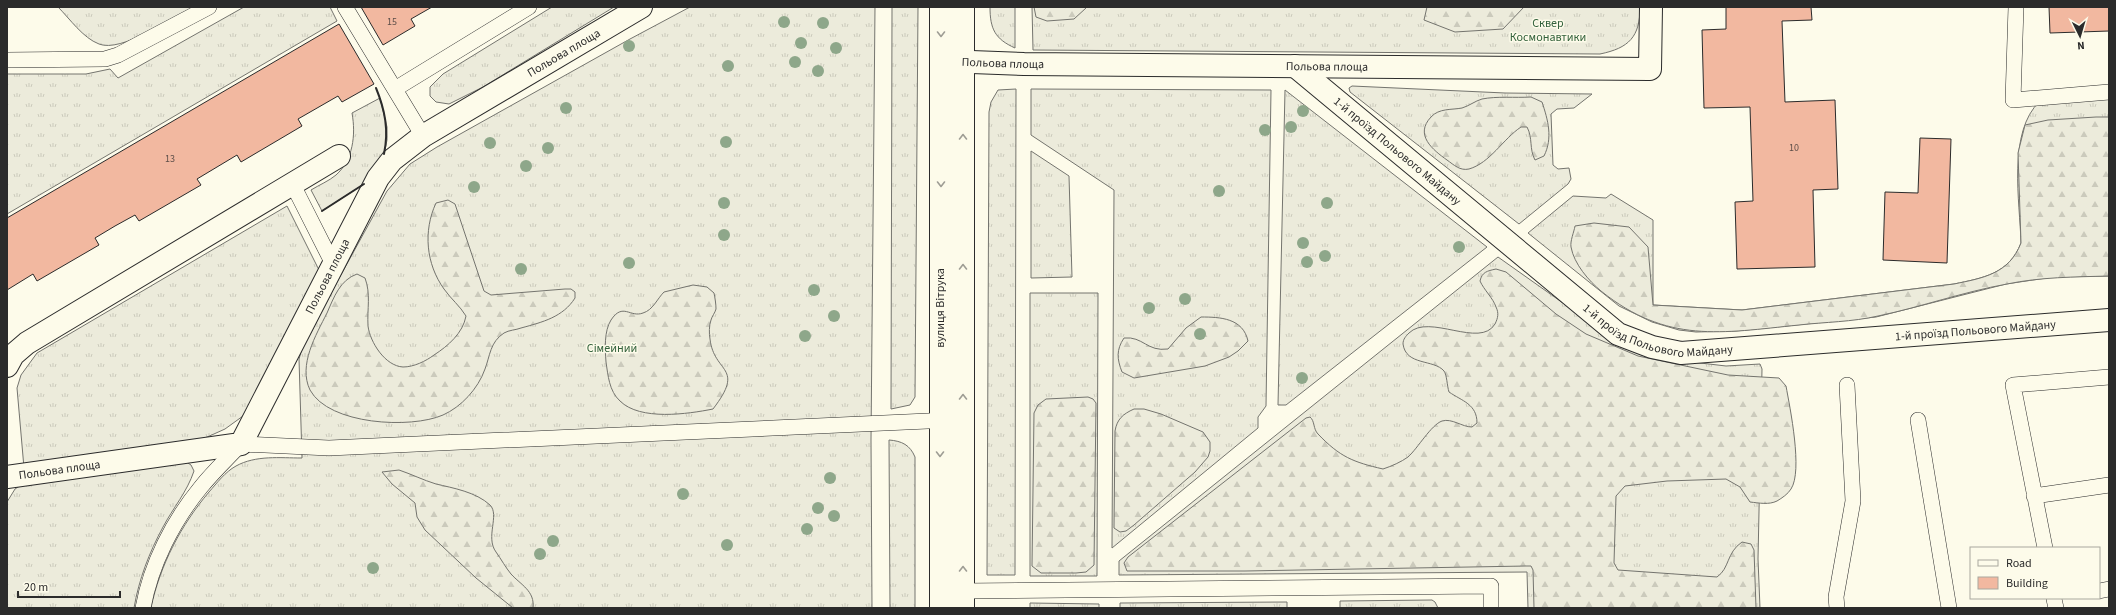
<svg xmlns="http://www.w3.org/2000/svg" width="2116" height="615" font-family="'Source Sans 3',sans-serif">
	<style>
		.grass { fill: url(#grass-tufts); stroke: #74746e }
		.forest { fill: url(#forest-firs); stroke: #74746e }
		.building { fill: #f2b8a0; stroke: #2b2b2b }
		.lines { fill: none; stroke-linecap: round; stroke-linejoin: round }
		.lane-casing { stroke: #2b2b2b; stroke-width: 16 }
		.street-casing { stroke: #2b2b2b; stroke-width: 24 }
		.secondary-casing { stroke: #2b2b2b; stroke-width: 24 }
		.lane { stroke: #fdfbea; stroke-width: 15 }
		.street { stroke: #fdfbea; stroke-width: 22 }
		.secondary { stroke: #fdfbea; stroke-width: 22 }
		.wall { stroke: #2b2b2b; stroke-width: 2 }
		.tree { fill: #8ea78a }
		.oneway { stroke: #9e9d94 }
		.labels { text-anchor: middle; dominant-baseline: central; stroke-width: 3; stroke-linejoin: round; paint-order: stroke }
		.number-label { font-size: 10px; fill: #5d4e48 }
		.park-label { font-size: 12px; fill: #34623c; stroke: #fdfbea }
		.street-label { font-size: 12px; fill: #2b2b2b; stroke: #fdfbea }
	</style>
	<defs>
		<pattern id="grass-tufts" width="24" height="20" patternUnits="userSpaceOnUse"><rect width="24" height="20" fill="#ecebdb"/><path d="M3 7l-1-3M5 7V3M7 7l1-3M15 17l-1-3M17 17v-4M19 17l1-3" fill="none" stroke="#cbcabc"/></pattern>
		<pattern id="forest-firs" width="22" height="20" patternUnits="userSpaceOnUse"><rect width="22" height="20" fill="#ecebdb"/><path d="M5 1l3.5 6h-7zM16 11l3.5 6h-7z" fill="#cbcabc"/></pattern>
	</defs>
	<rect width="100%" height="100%" fill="#fdfbea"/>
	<path class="grass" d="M 58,7 L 194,7 C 173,18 121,53 99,44 C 83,38 70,19 58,7 Z
		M 244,7 L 330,7 L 337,21 L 7,214 L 7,74 L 86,74 L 110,69 L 118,78 Z
		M 552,7 L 614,7 L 483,87 L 449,104 L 436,102 L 430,96 L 430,87 L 443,74 Z
		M 690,7 L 875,7 L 871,440 L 872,608 L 151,608 C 160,565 181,525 209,492 C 217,483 225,472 236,466 C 256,455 280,458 302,458 L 299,359 L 304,342 L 387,191 L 410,164 L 437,147 L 630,39 Z
		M 892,7 L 918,7 L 915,397 L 910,405 L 891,409 Z
		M 990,7 L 1015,7 L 1015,48 C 995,39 990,29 990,7 Z
		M 1032,7 L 1640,7 C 1640,37 1629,48 1600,54 L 1033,50 Z
		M 1352,86 L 1505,93 L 1592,94 L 1574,108 L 1557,109 L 1551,114 L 1553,165 L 1558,169 L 1569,168 L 1571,179 L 1568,184 L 1519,224 L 1350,92 L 1349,88 Z
		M 1016,89 L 1015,575 L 987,575 L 989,112 L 991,102 L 998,90 Z
		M 1031,89 L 1271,90 L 1266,406 L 1258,417 L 1258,428 L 1112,548 L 1114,190 L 1031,135 Z
		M 1285,90 L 1487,247 L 1286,405 L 1278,405 Z
		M 2109,97 L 2109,276 L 2053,277 L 2006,284 L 1876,317 L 1736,331 L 1696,332 L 1679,330 L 1652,322 L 1619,306 L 1528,233 L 1573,196 L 1606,198 L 1611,194 L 1653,220 L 1653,305 L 1742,310 L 1954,284 C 1983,278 2009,274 2021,243 C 2020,202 2007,132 2040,101 Z
		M 380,98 L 387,127 L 387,140 L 384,155 L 364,184 L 322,211 L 311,190 C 319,185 329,181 336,175 C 353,160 356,135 352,113 Z
		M 1031,151 L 1069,176 L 1072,277 L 1031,278 Z
		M 287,206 L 319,270 L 261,394 L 243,416 L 225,429 L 205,438 L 24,468 L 17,388 L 21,375 L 37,353 Z
		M 1498,257 L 1587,320 L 1675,360 L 1726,366 L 1760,364 L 1762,369 L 1758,559 L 1760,608 L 1528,608 L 1527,572 L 1119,575 L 1119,561 Z
		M 1030,293 L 1098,293 L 1097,576 L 1030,576 Z
		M 889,440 C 902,441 910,445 915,457 L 915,608 L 890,608 Z
		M 185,461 L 191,465 L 194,471 C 187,492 173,508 163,527 C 149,553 139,579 134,608 L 7,608 L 7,502 L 15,489 L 24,483 Z
		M 1432,600 L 1435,602 L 1438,608 L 1340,608 L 1340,601 Z
		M 1287,602 L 1287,608 L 1120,608 L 1120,603 Z
		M 1030,603 L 1099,604 L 1099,608 L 1030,608 Z"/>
	<path class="forest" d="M 1034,7 L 1086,7 L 1086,8 L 1074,19 L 1047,21 L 1036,17 Z
		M 1427,7 L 1524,7 L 1503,29 L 1455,32 L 1424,20 Z
		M 1531,97 L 1542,102 C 1548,120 1553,138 1544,156 L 1535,160 C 1529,149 1533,138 1527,127 L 1521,127 C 1503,139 1490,163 1469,169 C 1460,171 1454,165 1447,160 C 1433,150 1414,135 1431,117 C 1439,108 1452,110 1462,108 C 1469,106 1475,101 1482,99 C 1497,96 1515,98 1531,97 Z
		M 2096,117 L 2109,117 L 2109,276 C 2074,277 2041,277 2007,284 C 1963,292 1921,307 1878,316 C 1852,322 1825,322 1799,325 C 1721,333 1667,344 1601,291 C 1589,281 1574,264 1571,247 C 1570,241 1574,232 1575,226 L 1594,223 L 1629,227 L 1648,247 L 1653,305 L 1742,310 L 1954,284 C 1983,278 2009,274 2021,243 L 2018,153 L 2025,125 L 2048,120 Z
		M 448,200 L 455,204 L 484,291 L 491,295 L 565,289 L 571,289 L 575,292 L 575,298 C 563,317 543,322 521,328 C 516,330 509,330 504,333 C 490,342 490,356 485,369 C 478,389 461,407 443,415 C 411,429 329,425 310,390 C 298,365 316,335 327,313 C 334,297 340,280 357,274 L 365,278 C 371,294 367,309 368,326 C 370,342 385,366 403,367 C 414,367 426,361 434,355 C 448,346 463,333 466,316 C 460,306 451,299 444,289 C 426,264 423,231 436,203 Z
		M 1496,269 L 1506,272 L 1556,314 L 1586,334 L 1638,356 L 1728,375 L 1779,378 L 1786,386 C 1790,408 1803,471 1791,489 C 1788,494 1782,498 1777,501 C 1769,505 1759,503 1750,502 L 1740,487 L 1726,479 L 1667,481 L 1625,486 L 1616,496 L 1614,563 L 1618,570 L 1717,577 C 1730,568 1726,553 1742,542 L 1751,544 L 1754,550 L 1756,608 L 1534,608 L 1533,570 L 1531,566 L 1526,566 L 1245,571 L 1127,571 L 1124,563 L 1128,557 L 1306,418 L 1310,417 C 1315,421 1313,429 1318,434 C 1340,457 1353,462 1383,469 C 1392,466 1401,462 1408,457 C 1418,448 1431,425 1442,421 C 1452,418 1462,427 1472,427 L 1477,423 C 1477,404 1462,401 1449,392 C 1447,386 1447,375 1444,371 C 1434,359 1406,366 1403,344 C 1403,339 1406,336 1409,333 C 1429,313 1480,349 1495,324 C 1498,318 1499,313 1496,307 C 1493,298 1484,290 1480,281 C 1482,272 1487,271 1496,269 Z
		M 693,285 L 707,287 L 714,293 C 715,298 716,304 716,309 C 715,313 712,316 711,320 C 709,325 709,334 710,339 C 714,374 746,366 713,409 C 688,414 640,421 620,401 C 609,391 608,375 606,362 C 605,349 604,331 611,320 C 623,302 630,318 643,313 C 653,310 657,299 664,292 Z
		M 1201,317 C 1220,317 1243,318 1248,341 L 1238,351 L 1229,357 L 1205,366 L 1134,378 L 1122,372 C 1117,359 1116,350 1124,338 C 1143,336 1147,352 1168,349 L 1186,328 Z
		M 1088,397 L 1093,399 L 1096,403 L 1094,565 L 1086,572 L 1076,573 L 1041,573 L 1032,566 L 1034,413 L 1038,405 L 1046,399 Z
		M 1134,409 L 1144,409 L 1161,414 L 1203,432 L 1210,442 L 1210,451 L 1208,457 L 1195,472 L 1134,525 L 1126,531 L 1120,532 L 1114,528 L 1115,431 C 1117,419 1123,414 1134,409 Z
		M 399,470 C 411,474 423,480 436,484 C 453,488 476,492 490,505 C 500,515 485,537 496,552 C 501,559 506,568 511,574 C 521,585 535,591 533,608 L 513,608 L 476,578 L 425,530 L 417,517 L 415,503 L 392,484 L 382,472 Z"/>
	<path class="building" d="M 361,7 L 432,7 L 411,19 L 415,26 L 383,45 Z
		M 1726,7 L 1811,7 L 1812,20 L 1782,21 L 1785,102 L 1835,100 L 1838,189 L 1813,190 L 1815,267 L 1737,269 L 1735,202 L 1753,201 L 1750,107 L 1704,108 L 1702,30 L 1726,29 Z
		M 2049,7 L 2109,7 L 2109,31 L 2050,33 Z
		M 339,24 L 374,84 L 342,102 L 338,96 L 298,119 L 302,126 L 241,162 L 237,155 L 197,179 L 201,185 L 139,221 L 135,215 L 115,226 L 95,238 L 99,245 L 37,281 L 33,274 L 7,290 L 7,218 Z
		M 1920,138 L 1951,139 L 1947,263 L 1883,260 L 1885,192 L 1918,193 Z"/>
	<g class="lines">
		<defs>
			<path id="lane" d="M 345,7 L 423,136
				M 2016,7 L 2013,100 L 2109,92
				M 7,60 L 105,59 L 118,55 L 209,7
				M 395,89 L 529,7
				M 292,183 L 334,266
				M 1918,420 L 1949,608
				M 2034,496 L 2109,485
				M 2045,548 L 2013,385 L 2109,377
				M 963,591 L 1491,586 L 1491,608
				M 2099,591 L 2109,589
				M 2054,599 L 2056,608
				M 143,608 C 151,564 173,521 201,487 C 213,472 228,458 241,444 L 329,448 L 950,420
				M 1837,608 L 1836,597 L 1853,501 L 1847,385"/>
			<g id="street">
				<path id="s1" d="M 945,61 L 1024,64 L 1650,69 L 1651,7"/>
				<path id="s2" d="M 1295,66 L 1618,334 L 1652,347 L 1681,353 L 2109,320"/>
				<path d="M 7,366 L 13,355 L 27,343 L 339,156"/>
				<path id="s3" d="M 7,477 L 241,444 L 378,178 L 392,160 L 423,136 L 641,7"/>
			</g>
			<path id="secondary" d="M 941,608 L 941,7
				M 963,608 L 963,7"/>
		</defs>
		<use href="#lane" class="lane-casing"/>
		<use href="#street" class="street-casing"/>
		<use href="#secondary" class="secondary-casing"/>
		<use href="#lane" class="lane"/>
		<use href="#street" class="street"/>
		<use href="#secondary" class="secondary"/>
		<path class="wall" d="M 376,88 C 385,110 389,130 384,154
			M 322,211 L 364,184"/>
	</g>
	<g class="tree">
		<circle cx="784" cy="22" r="6"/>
		<circle cx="823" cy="23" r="6"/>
		<circle cx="801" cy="43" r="6"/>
		<circle cx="629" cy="46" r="6"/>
		<circle cx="836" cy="48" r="6"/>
		<circle cx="795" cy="62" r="6"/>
		<circle cx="728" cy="66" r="6"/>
		<circle cx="818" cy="71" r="6"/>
		<circle cx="566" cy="108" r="6"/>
		<circle cx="1303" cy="111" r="6"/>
		<circle cx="1291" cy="127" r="6"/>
		<circle cx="1265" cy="130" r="6"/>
		<circle cx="726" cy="142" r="6"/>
		<circle cx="490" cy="143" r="6"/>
		<circle cx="548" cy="148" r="6"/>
		<circle cx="526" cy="166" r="6"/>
		<circle cx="474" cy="187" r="6"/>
		<circle cx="1219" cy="191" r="6"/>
		<circle cx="724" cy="203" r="6"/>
		<circle cx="1327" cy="203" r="6"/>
		<circle cx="724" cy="235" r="6"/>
		<circle cx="1303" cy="243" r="6"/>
		<circle cx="1459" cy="247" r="6"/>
		<circle cx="1325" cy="256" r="6"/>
		<circle cx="1307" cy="262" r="6"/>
		<circle cx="629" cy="263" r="6"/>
		<circle cx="521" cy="269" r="6"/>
		<circle cx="814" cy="290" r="6"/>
		<circle cx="1185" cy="299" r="6"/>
		<circle cx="1149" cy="308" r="6"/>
		<circle cx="834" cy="316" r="6"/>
		<circle cx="1200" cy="334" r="6"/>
		<circle cx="805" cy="336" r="6"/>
		<circle cx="1302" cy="378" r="6"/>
		<circle cx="830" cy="478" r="6"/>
		<circle cx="683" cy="494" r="6"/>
		<circle cx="818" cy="508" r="6"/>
		<circle cx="834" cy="516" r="6"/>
		<circle cx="807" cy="529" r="6"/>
		<circle cx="553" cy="541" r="6"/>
		<circle cx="727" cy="545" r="6"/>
		<circle cx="540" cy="554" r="6"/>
		<circle cx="373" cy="568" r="6"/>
	</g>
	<defs><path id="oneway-chevron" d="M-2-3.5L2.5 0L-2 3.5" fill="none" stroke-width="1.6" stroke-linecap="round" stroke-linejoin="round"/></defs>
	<g class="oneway">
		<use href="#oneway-chevron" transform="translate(941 34) rotate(90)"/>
		<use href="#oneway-chevron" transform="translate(963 137) rotate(-90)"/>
		<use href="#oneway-chevron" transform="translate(941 184) rotate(90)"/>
		<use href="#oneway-chevron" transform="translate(963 267) rotate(-90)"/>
		<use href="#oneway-chevron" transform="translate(963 397) rotate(-90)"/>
		<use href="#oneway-chevron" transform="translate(940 454) rotate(90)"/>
		<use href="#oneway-chevron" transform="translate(963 569) rotate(-90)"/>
	</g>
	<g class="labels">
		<g class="number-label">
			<text x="392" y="22">15</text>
			<text x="1794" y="148">10</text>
			<text x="170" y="159">13</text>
		</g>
		<g class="park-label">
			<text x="1548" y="23">Сквер<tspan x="1548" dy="14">Космонавтики</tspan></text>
			<text x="612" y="348">Сімейний</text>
		</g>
		<g class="street-label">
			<text stroke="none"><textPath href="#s3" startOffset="761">Польова площа</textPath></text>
			<text stroke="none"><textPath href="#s1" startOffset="58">Польова площа</textPath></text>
			<text stroke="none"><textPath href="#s1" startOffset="382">Польова площа</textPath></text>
			<text stroke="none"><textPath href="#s2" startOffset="133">1-й проїзд Польового Майдану</textPath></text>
			<text stroke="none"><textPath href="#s3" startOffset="425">Польова площа</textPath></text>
			<text transform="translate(940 308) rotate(-90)">вулиця Вітрука</text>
			<text stroke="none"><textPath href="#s2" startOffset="457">1-й проїзд Польового Майдану</textPath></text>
			<text stroke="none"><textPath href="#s2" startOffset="781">1-й проїзд Польового Майдану</textPath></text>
			<text stroke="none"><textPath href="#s3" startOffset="53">Польова площа</textPath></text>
		</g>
	</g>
	<rect width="2116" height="615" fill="none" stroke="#2b2b2b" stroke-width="16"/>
	<rect x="1970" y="547" width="130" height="52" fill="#fdfbea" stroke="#a9a89e"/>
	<rect x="1978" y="560" width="20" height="6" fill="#fdfbea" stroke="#a9a89e"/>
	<text x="2006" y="567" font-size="12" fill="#2b2b2b">Road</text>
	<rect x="1978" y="577" width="20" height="12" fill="#f2b8a0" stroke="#a9a89e"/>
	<text x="2006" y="587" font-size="12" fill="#2b2b2b">Building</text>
	<g transform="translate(2080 36) rotate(175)" stroke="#fdfbea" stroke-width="3" paint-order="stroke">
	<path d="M0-3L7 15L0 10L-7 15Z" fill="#2b2b2b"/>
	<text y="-6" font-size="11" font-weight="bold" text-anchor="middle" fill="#2b2b2b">N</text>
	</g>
	<path d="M18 591v6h102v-6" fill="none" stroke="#2b2b2b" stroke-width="2"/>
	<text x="24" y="591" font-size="12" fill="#2b2b2b" stroke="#fdfbea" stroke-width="3" paint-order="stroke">20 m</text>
</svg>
